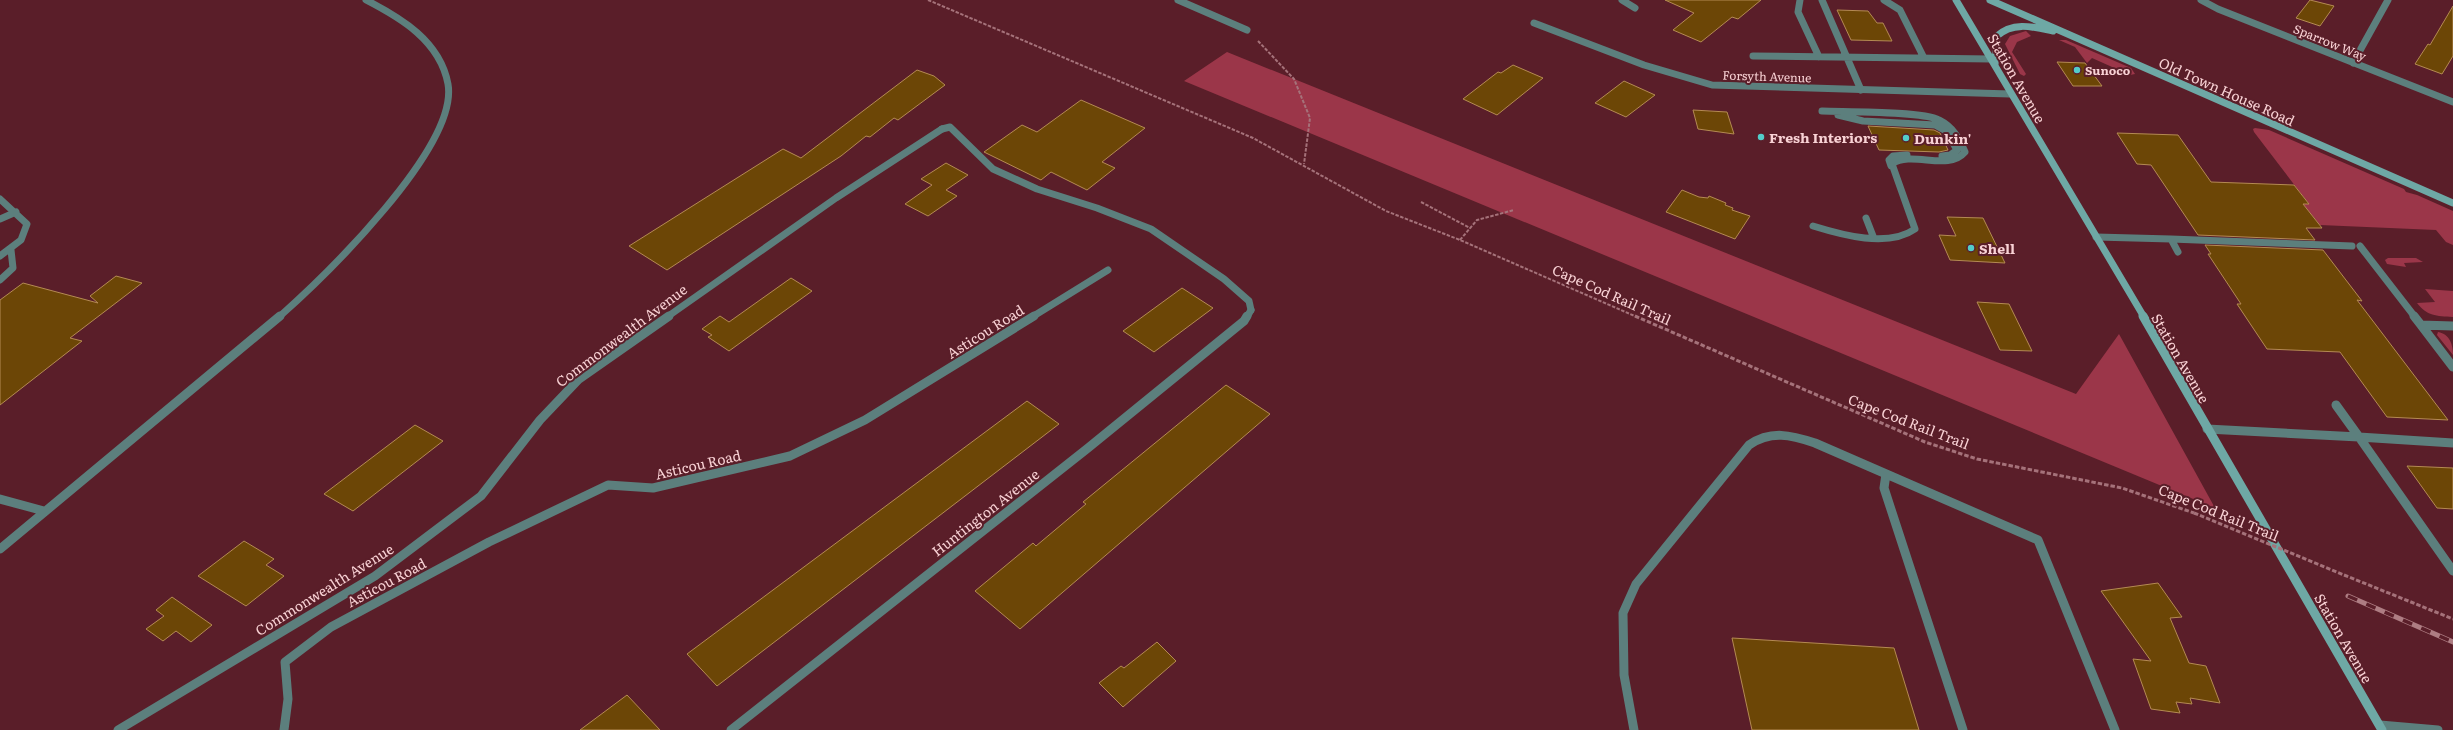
<svg xmlns="http://www.w3.org/2000/svg" width="2453" height="730" font-family="Literata,serif">
	<style>
		.green { fill: #9b3649 }
		.building { fill: #6c4606; stroke: #b48a53 }
		.lines { fill: none; stroke-linecap: round; stroke-linejoin: round }
		.path-far1 { stroke: #a5727a; stroke-width: 2; stroke-dasharray: 3.5 1.5; stroke-linecap: butt }
		.path { stroke: #a5727a; stroke-width: 3; stroke-dasharray: 4.5 2; stroke-linecap: butt }
		.lane-far1 { stroke: #5c7f7d; stroke-width: 7 }
		.lane { stroke: #5c7f7d; stroke-width: 9 }
		.street-far1 { stroke: #5c7f7d; stroke-width: 7 }
		.street { stroke: #5c7f7d; stroke-width: 9 }
		.secondary-far1 { stroke: #6ea8a5; stroke-width: 7 }
		.secondary { stroke: #6ea8a5; stroke-width: 9 }
		.rail-casing { stroke: #ae7d83; stroke-width: 5 }
		.rail { stroke: #5a1e29; stroke-width: 3.5; stroke-dasharray: 10; stroke-linecap: butt }
		.path-bridge { stroke: #a5727a; stroke-width: 3; stroke-dasharray: 4.5 2; stroke-linecap: butt }
		.poi-dot { fill: #53cdc9; stroke: #5a1e29; stroke-width: 1.5 }
		.labels { text-anchor: middle; dominant-baseline: central; stroke-width: 4; stroke-linejoin: round; paint-order: stroke }
		.far-street-label { font-size: 12px; fill: #f9d2d5; stroke: #5a1e29 }
		.far-poi-label { font-size: 12px; font-weight: bold; fill: #f9d2d5; stroke: #5a1e29; text-anchor: start }
		.street-label { font-size: 14px; fill: #f9d2d5; stroke: #5a1e29 }
		.poi-label { font-size: 14px; font-weight: bold; fill: #f9d2d5; stroke: #5a1e29; text-anchor: start }
	</style>
	<rect width="100%" height="100%" fill="#5a1e29"/>
	<path class="green" d="M 2026,31 L 2031,36 L 2017,42 L 2012,52 L 2026,74 L 2024,76 L 2020,74 L 2005,44 L 2010,36 Z
		M 2059,40 L 2066,40 L 2131,68 L 2135,74 L 2130,75 L 2092,58 L 2087,63 L 2075,47 Z
		M 1227,52 L 2076,394 L 2119,334 L 2215,508 L 1184,81 Z
		M 2255,128 L 2269,130 L 2404,189 L 2406,192 L 2417,195 L 2453,211 L 2453,245 L 2446,242 L 2436,230 L 2320,225 L 2303,204 L 2309,204 L 2254,132 L 2253,129 Z
		M 2388,258 L 2416,258 L 2423,262 L 2404,263 L 2406,267 L 2387,264 L 2385,260 Z
		M 2425,289 L 2453,291 L 2453,317 C 2436,316 2427,316 2417,303 L 2435,302 Z
		M 2438,332 C 2450,334 2453,345 2453,355 L 2437,335 Z"/>
	<path class="building" d="M 1665,0 L 1761,0 L 1738,19 L 1732,17 L 1701,42 L 1673,30 L 1694,13 Z
		M 2310,0 L 2334,6 L 2320,26 L 2296,18 Z
		M 2453,6 L 2453,56 L 2442,74 L 2415,64 L 2428,44 L 2430,45 Z
		M 1837,10 L 1868,11 L 1877,23 L 1883,23 L 1892,41 L 1851,40 Z
		M 2057,62 L 2085,63 L 2102,86 L 2073,86 Z
		M 1513,65 L 1543,78 L 1497,115 L 1463,99 L 1498,72 L 1501,73 Z
		M 917,70 L 934,76 L 945,85 L 898,120 L 894,118 L 870,137 L 866,136 L 841,156 L 667,270 L 629,246 L 783,149 L 801,158 Z
		M 1624,81 L 1655,95 L 1626,117 L 1595,103 Z
		M 1081,100 L 1145,128 L 1102,162 L 1115,168 L 1087,190 L 1051,172 L 1041,180 L 984,152 L 1022,125 L 1037,132 Z
		M 1693,110 L 1727,112 L 1734,134 L 1698,129 Z
		M 1868,126 L 1934,130 L 1940,133 L 1948,150 L 1939,152 L 1879,150 Z
		M 2117,133 L 2178,135 L 2211,182 L 2294,185 L 2309,204 L 2303,204 L 2322,228 L 2306,228 L 2315,240 L 2198,235 L 2151,165 L 2137,164 Z
		M 946,163 L 968,175 L 946,190 L 957,196 L 928,216 L 905,204 L 932,185 L 921,179 Z
		M 1682,190 L 1699,197 L 1708,198 L 1709,196 L 1726,203 L 1725,205 L 1733,208 L 1732,210 L 1750,216 L 1735,239 L 1666,212 Z
		M 1947,217 L 1983,218 L 2005,263 L 1950,260 L 1939,235 L 1956,236 Z
		M 2205,245 L 2323,250 L 2362,301 L 2357,300 L 2448,420 L 2387,417 L 2340,352 L 2267,349 L 2237,304 L 2241,304 L 2208,254 L 2211,254 Z
		M 116,276 L 142,283 L 70,338 L 82,341 L 0,405 L 0,300 L 23,283 L 98,303 L 90,296 Z
		M 791,278 L 812,291 L 729,351 L 708,337 L 712,335 L 702,329 L 720,316 L 729,322 Z
		M 1182,288 L 1213,308 L 1154,352 L 1123,331 Z
		M 1977,302 L 2009,304 L 2032,351 L 2000,350 Z
		M 1226,385 L 1270,414 L 1020,629 L 975,591 L 1033,543 L 1036,546 L 1086,504 L 1083,502 Z
		M 1027,401 L 1059,424 L 717,686 L 687,654 Z
		M 415,425 L 443,441 L 353,511 L 324,494 Z
		M 2407,466 L 2453,468 L 2453,509 L 2437,508 Z
		M 244,541 L 274,559 L 266,565 L 284,576 L 246,606 L 198,576 Z
		M 2158,583 L 2182,617 L 2170,618 L 2189,663 L 2206,666 L 2220,703 L 2190,698 L 2192,704 L 2176,702 L 2180,713 L 2151,709 L 2133,659 L 2151,661 L 2101,591 Z
		M 172,597 L 212,625 L 191,642 L 176,631 L 163,641 L 146,629 L 164,616 L 156,610 Z
		M 1732,638 L 1894,648 L 1919,730 L 1752,730 Z
		M 1157,642 L 1176,661 L 1123,707 L 1099,683 L 1121,666 L 1124,668 Z
		M 627,695 L 660,730 L 580,730 Z"/>
	<g class="lines">
		<path class="path-far1" d="M 928,0 L 1253,138 L 1386,211 L 1460,240 L 1637,317
			M 1258,41 L 1294,79 L 1310,118 L 1304,164
			M 1421,202 L 1470,228
			M 1460,240 L 1477,220 L 1514,210"/>
		<path class="path" d="M 1635,316 L 1925,442 L 1977,459 L 2122,488 L 2194,513
			M 2344,575 L 2453,619"/>
		<path class="lane-far1" d="M 1622,0 L 1635,8
			M 1800,0 L 1798,12 L 1819,57
			M 1822,0 L 1861,90
			M 1884,0 L 1900,10 L 1924,58
			M 1753,56 L 1991,59
			M 1838,115 L 1863,121 L 1935,125 L 1946,131 L 1957,150 L 1950,155 L 1942,156
			M 942,129 L 950,127 L 993,169 L 1037,189 L 1097,208 L 1151,229 L 1224,279 L 1249,301 L 1251,310
			M 1891,166 L 1889,160 L 1893,156 L 1907,155
			M 0,199 L 27,224 L 21,240 L 0,256
			M 1866,218 L 1873,236
			M 0,219 L 16,212
			M 1813,226 C 1842,235 1888,248 1915,229 L 1892,164 C 1912,150 1948,172 1965,152 C 1959,138 1953,127 1939,120 C 1923,111 1845,112 1822,111
			M 2096,237 L 2171,239 L 2178,252
			M 2171,239 L 2352,246
			M 2360,246 L 2415,317
			M 0,280 L 13,268 L 11,250
			M 279,317 C 324,277 459,147 448,84 C 440,41 401,18 366,0"/>
		<path class="lane" d="M 2414,316 L 2421,325
			M 2453,326 L 2421,325 L 2453,367
			M 2336,405 L 2359,437 L 2453,443
			M 2207,429 L 2359,437 L 2453,571
			M 1886,474 L 1884,488 L 1963,730
			M 0,499 L 44,511
			M 0,549 L 280,316
			M 2380,725 L 2438,730
			M 1634,730 L 1624,675 L 1623,613 L 1636,584 L 1749,445 C 1771,430 1791,435 1815,443 L 2038,540 L 2115,730"/>
		<path class="street-far1" d="M 1178,0 L 1247,30
			M 2201,0 L 2218,9 L 2453,102
			M 1534,23 L 1644,65 L 1712,85 L 2010,94
			M 2353,63 L 2388,0
			M 667,317 L 836,198 L 942,129
			M 1032,317 L 1108,270
			M 1247,317 L 1251,310"/>
		<path class="street" d="M 118,730 L 375,576 L 481,496 L 540,420 L 579,379 L 669,316
			M 284,730 L 288,699 L 285,662 L 331,627 L 489,542 L 608,485 L 653,488 L 790,456 L 865,420 L 1034,316
			M 731,730 L 1088,448 L 1244,321 L 1247,316"/>
		<path class="secondary-far1" d="M 1956,0 L 2144,317
			M 1990,0 L 2453,203
			M 1995,65 L 1997,36 C 2013,21 2034,27 2053,31"/>
		<path class="secondary" d="M 2143,316 L 2382,730"/>
		<defs>
			<path id="rail" d="M 2348,596 L 2453,642"/>
		</defs>
		<use href="#rail" class="rail-casing"/>
		<use href="#rail" class="rail"/>
		<path class="path-bridge" d="M 2194,513 L 2344,575"/>
	</g>
	<g class="poi-dot">
		<circle cx="2077" cy="70" r="4"/>
		<circle cx="1761" cy="137" r="4"/>
		<circle cx="1906" cy="138" r="4"/>
		<circle cx="1971" cy="248" r="4"/>
	</g>
	<g class="labels">
		<g class="far-street-label">
			<text transform="translate(2330 42) rotate(22)">Sparrow Way</text>
			<text transform="translate(1767 76) rotate(2)">Forsyth Avenue</text>
		</g>
		<g class="far-poi-label">
			<text x="2085" y="70">Sunoco</text>
		</g>
		<g class="street-label">
			<text transform="translate(2017 78) rotate(60)">Station Avenue</text>
			<text transform="translate(2227 91) rotate(24)">Old Town House Road</text>
			<text transform="translate(1612 294) rotate(24)">Cape Cod Rail Trail</text>
			<text transform="translate(985 331) rotate(-32)">Asticou Road</text>
			<text transform="translate(621 335) rotate(-37)">Commonwealth Avenue</text>
			<text transform="translate(2181 358) rotate(60)">Station Avenue</text>
			<text transform="translate(1909 421) rotate(21)">Cape Cod Rail Trail</text>
			<text transform="translate(698 464) rotate(-13)">Asticou Road</text>
			<text transform="translate(985 512) rotate(-38)">Huntington Avenue</text>
			<text transform="translate(2219 512) rotate(22)">Cape Cod Rail Trail</text>
			<text transform="translate(386 582) rotate(-28)">Asticou Road</text>
			<text transform="translate(324 589) rotate(-32)">Commonwealth Avenue</text>
			<text transform="translate(2344 638) rotate(60)">Station Avenue</text>
		</g>
		<g class="poi-label">
			<text x="1769" y="137">Fresh Interiors</text>
			<text x="1914" y="138">Dunkin'</text>
			<text x="1979" y="248">Shell</text>
		</g>
	</g>
</svg>
